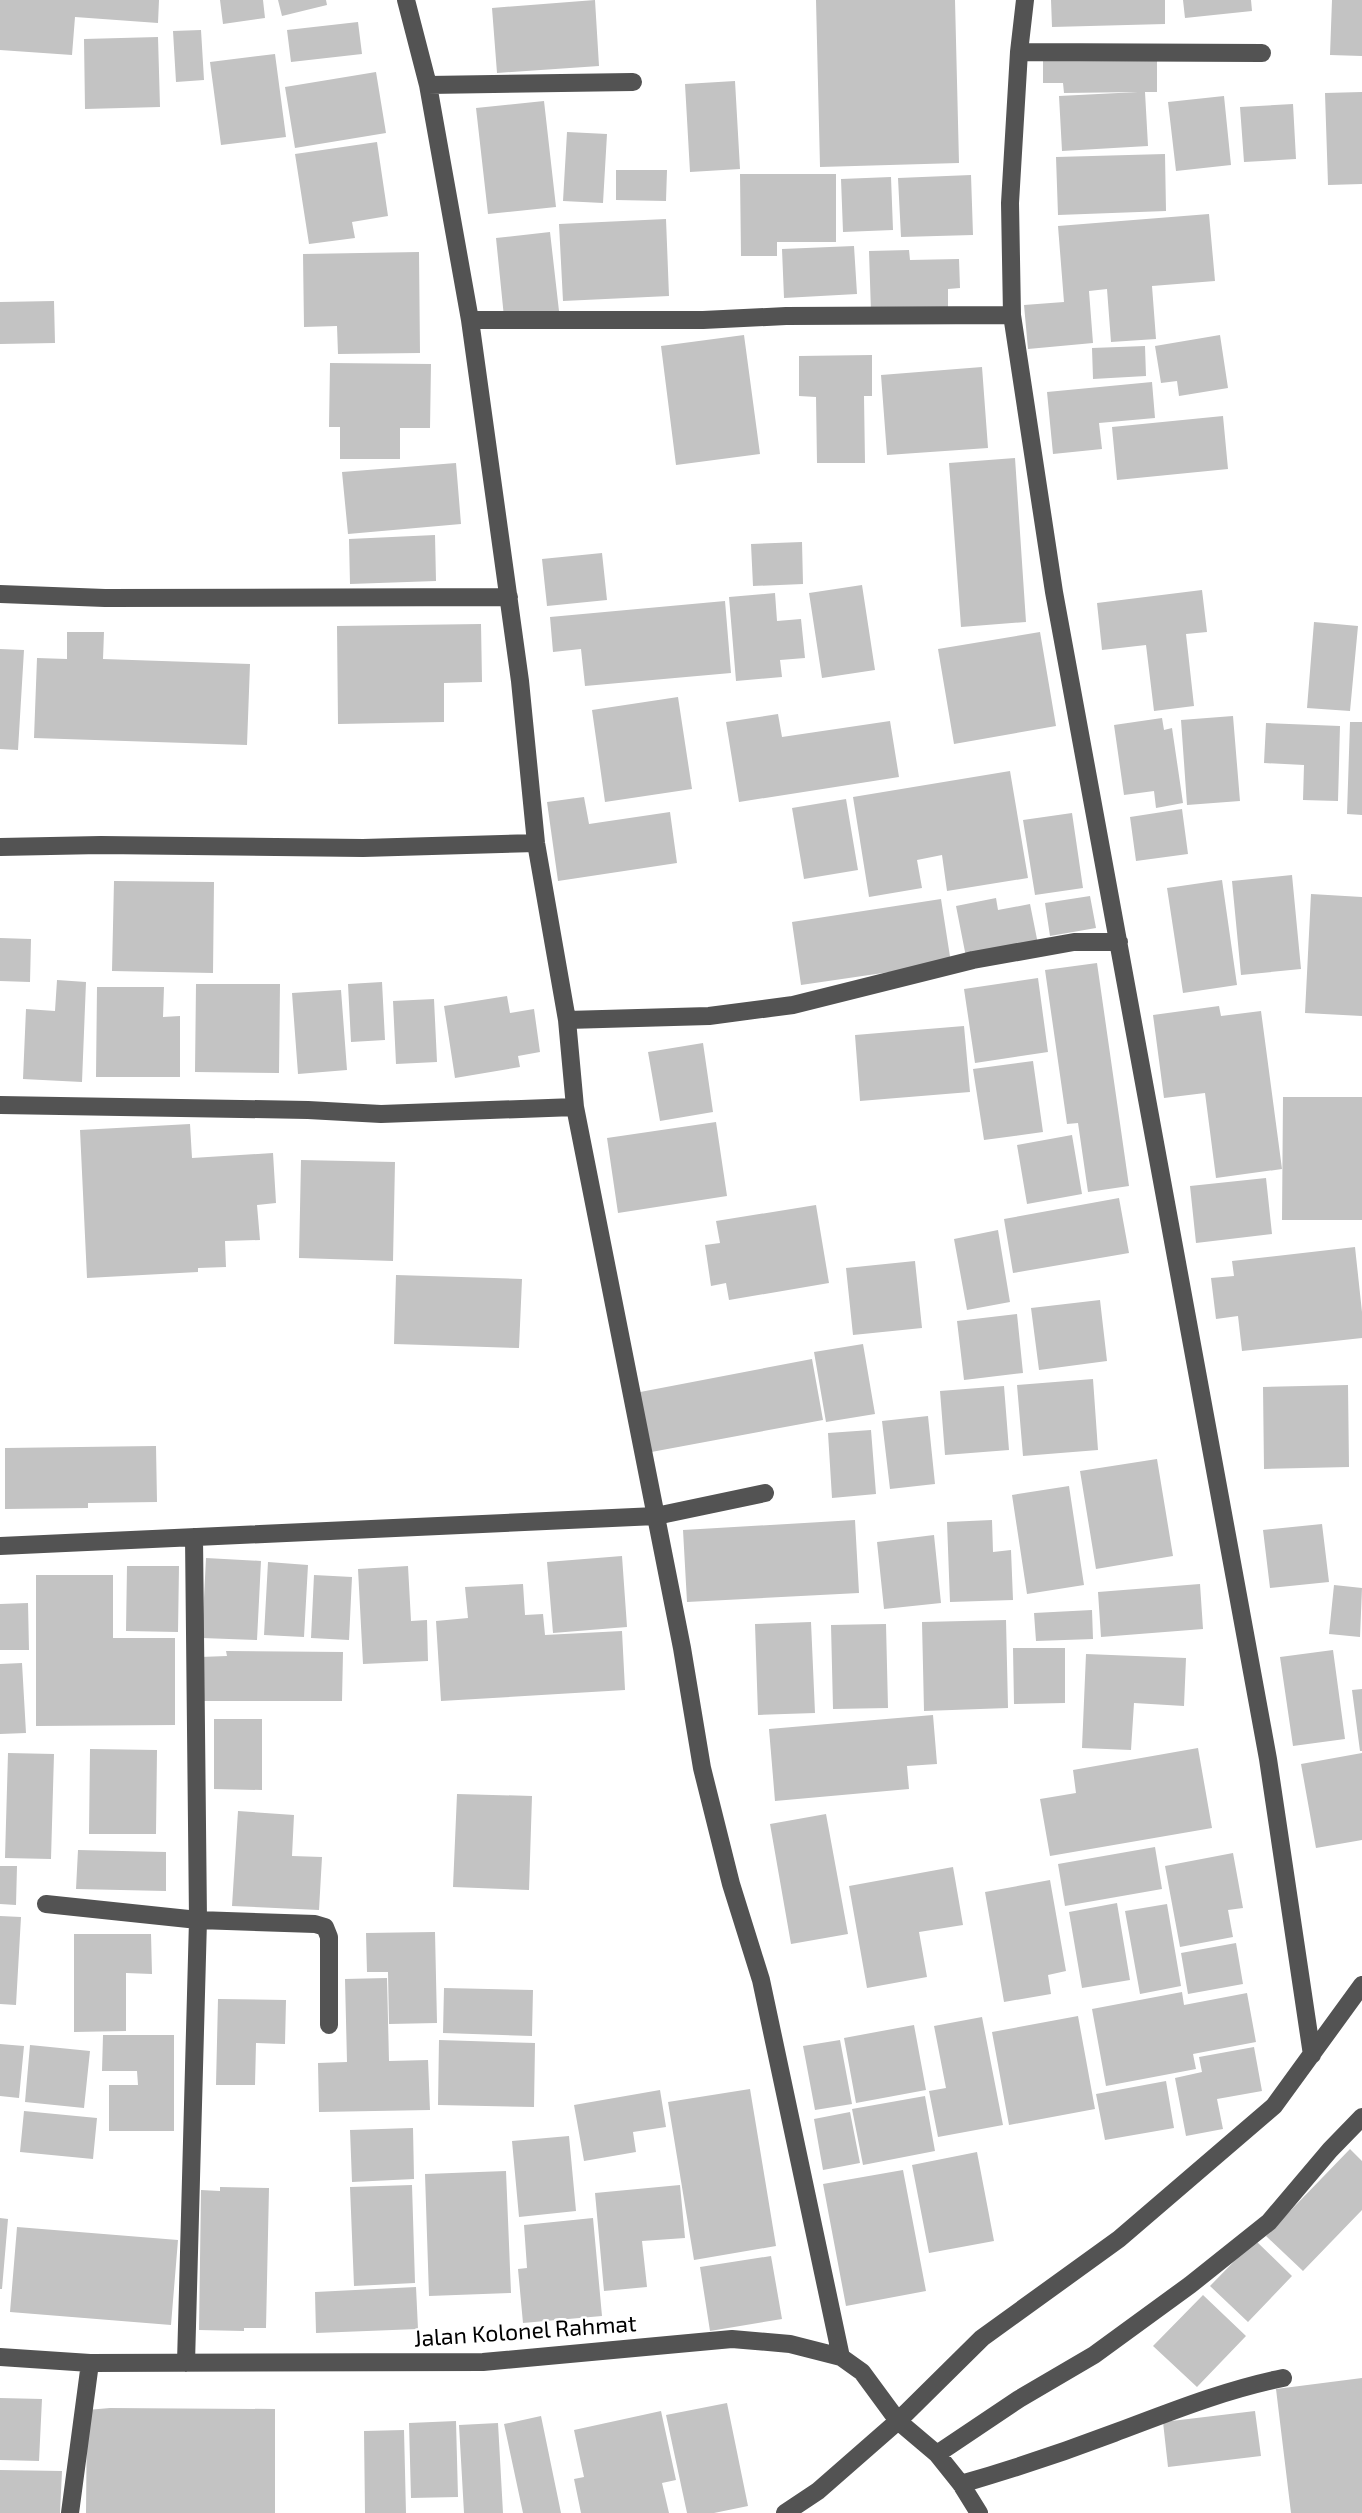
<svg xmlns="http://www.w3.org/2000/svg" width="1362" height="2513" font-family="'Exo 2',sans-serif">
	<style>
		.building { fill: #c3c3c3 }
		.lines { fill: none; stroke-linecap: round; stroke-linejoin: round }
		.minor { stroke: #535353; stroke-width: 18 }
		.labels { text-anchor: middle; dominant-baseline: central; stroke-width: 5; stroke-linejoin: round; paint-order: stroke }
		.street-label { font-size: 23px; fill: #000; stroke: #fff }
	</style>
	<rect width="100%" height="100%" fill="#fff"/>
	<path class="building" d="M 0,0 L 159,0 L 158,23 L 75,17 L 72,55 L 0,50 Z
		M 220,0 L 263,0 L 265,18 L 223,24 Z
		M 278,0 L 326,0 L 327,5 L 282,16 Z
		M 595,0 L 599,66 L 497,73 L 492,8 Z
		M 816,0 L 955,0 L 959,163 L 820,167 Z
		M 1051,0 L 1165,0 L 1165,24 L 1052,27 Z
		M 1183,0 L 1251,0 L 1252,11 L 1185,18 Z
		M 1332,0 L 1362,0 L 1362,56 L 1330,55 Z
		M 358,22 L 362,54 L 291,62 L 287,30 Z
		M 201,30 L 204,80 L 176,82 L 173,31 Z
		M 158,37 L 160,107 L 85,109 L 84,39 Z
		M 275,54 L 286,137 L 221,145 L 210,62 Z
		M 1157,55 L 1157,92 L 1145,92 L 1148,146 L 1062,151 L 1059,96 L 1138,92 L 1064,93 L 1063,83 L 1043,83 L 1043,56 Z
		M 376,72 L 386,133 L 295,148 L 285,87 Z
		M 735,81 L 740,169 L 690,172 L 685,84 Z
		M 1362,92 L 1362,184 L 1328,185 L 1325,93 Z
		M 1224,96 L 1231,165 L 1176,171 L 1168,102 Z
		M 544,101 L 556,207 L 488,214 L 476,108 Z
		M 1293,104 L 1296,159 L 1244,162 L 1240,107 Z
		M 567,132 L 607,134 L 603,203 L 563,201 Z
		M 377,142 L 388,216 L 352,222 L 355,238 L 309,244 L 295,154 Z
		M 1165,154 L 1166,211 L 1058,215 L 1056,157 Z
		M 616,170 L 667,170 L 666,201 L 616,200 Z
		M 740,174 L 836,174 L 836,242 L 777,242 L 777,256 L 741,256 Z
		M 971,175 L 973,235 L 901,237 L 898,178 Z
		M 891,177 L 893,230 L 843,232 L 841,179 Z
		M 1209,214 L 1215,281 L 1152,286 L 1156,339 L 1111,342 L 1107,289 L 1089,291 L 1093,343 L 1028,349 L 1024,305 L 1064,302 L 1058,226 Z
		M 666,219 L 669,296 L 563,301 L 559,224 Z
		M 550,232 L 559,311 L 504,317 L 496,238 Z
		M 854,246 L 857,294 L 784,298 L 782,249 Z
		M 909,250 L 910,260 L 959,259 L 960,288 L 948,289 L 948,310 L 871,312 L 869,251 Z
		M 419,252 L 420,353 L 338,354 L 337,326 L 304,327 L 303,254 Z
		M 54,301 L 55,343 L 0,344 L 0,302 Z
		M 744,335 L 760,454 L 676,465 L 661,346 Z
		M 1220,335 L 1228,388 L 1179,396 L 1177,381 L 1161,383 L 1155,346 Z
		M 1145,346 L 1146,376 L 1093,379 L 1092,348 Z
		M 872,355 L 872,396 L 864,396 L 865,463 L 817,463 L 816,397 L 799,396 L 799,356 Z
		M 330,363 L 431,364 L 430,428 L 400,428 L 400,459 L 340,459 L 340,427 L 329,427 Z
		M 982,367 L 988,448 L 887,455 L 881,375 Z
		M 1152,382 L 1155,418 L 1099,423 L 1102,449 L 1053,454 L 1047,392 Z
		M 1223,416 L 1228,469 L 1117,480 L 1112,427 Z
		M 1015,458 L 1026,622 L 961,627 L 949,463 Z
		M 456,463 L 461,524 L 348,534 L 342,472 Z
		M 435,535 L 436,581 L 350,584 L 349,539 Z
		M 802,542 L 803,584 L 753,586 L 751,544 Z
		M 602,553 L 607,600 L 547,606 L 542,559 Z
		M 862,585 L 875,670 L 822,678 L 809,593 Z
		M 1202,590 L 1207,632 L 1186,634 L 1194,706 L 1154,711 L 1146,645 L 1102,650 L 1097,603 Z
		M 775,593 L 777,621 L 801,619 L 805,658 L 780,660 L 782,677 L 736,681 L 729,597 Z
		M 725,601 L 731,673 L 585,686 L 581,649 L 553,652 L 550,617 Z
		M 1314,622 L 1358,626 L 1350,711 L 1307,708 Z
		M 481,624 L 482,682 L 444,683 L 444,722 L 338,724 L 337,626 Z
		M 67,632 L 104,632 L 103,659 L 250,664 L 247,745 L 34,738 L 37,658 L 67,659 Z
		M 1040,632 L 1056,726 L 954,744 L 938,649 Z
		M 0,649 L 24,650 L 18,750 L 0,749 Z
		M 678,697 L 692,789 L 605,802 L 592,710 Z
		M 778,714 L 782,737 L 890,721 L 899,777 L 739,802 L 726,722 Z
		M 1233,716 L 1240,801 L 1187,805 L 1181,720 Z
		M 1162,718 L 1164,730 L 1172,728 L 1183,803 L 1156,808 L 1154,791 L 1124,795 L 1114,725 Z
		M 1350,722 L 1362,722 L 1362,815 L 1347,814 Z
		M 1266,723 L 1340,726 L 1338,801 L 1303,800 L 1304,765 L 1264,763 Z
		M 1010,771 L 1028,878 L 947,891 L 942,855 L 917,860 L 922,888 L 869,897 L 853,797 Z
		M 584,797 L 589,824 L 670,812 L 677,863 L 558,881 L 547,802 Z
		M 846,799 L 858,870 L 804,879 L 792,808 Z
		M 1182,809 L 1188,854 L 1136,861 L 1130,817 Z
		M 1072,813 L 1083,888 L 1035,895 L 1023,820 Z
		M 1292,875 L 1301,969 L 1241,975 L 1232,881 Z
		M 1222,880 L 1237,985 L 1183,993 L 1167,888 Z
		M 114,881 L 214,882 L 213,973 L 112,971 Z
		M 1311,894 L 1362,897 L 1362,1016 L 1305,1013 Z
		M 1090,896 L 1096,928 L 1050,936 L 1045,903 Z
		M 996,898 L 998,910 L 1030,904 L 1038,944 L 966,957 L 956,906 Z
		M 941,899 L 951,963 L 801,985 L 792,922 Z
		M 0,938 L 31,939 L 30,982 L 0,981 Z
		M 1097,963 L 1129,1186 L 1088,1192 L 1078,1123 L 1067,1124 L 1045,970 Z
		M 1038,978 L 1048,1052 L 975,1063 L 964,989 Z
		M 57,980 L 86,982 L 82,1082 L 23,1079 L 26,1009 L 55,1011 Z
		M 382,982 L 385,1040 L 351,1042 L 348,984 Z
		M 196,984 L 280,984 L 279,1073 L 195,1072 Z
		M 97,987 L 164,987 L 163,1017 L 180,1016 L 180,1077 L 96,1077 Z
		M 341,990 L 347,1070 L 298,1074 L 292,993 Z
		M 507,996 L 510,1013 L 534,1009 L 540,1052 L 518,1056 L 520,1067 L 455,1078 L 444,1006 Z
		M 434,999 L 437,1062 L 396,1064 L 393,1001 Z
		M 1219,1006 L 1221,1016 L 1261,1011 L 1282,1169 L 1216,1178 L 1205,1093 L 1164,1098 L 1153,1015 Z
		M 964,1026 L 970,1092 L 860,1101 L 855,1035 Z
		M 703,1043 L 713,1112 L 660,1121 L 648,1052 Z
		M 1033,1061 L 1043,1132 L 984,1140 L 973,1069 Z
		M 1283,1097 L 1362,1097 L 1362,1220 L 1282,1220 Z
		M 716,1122 L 727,1196 L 618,1213 L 607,1138 Z
		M 190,1124 L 192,1158 L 273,1153 L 276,1203 L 257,1205 L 260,1240 L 225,1241 L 226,1267 L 198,1268 L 198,1272 L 87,1278 L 80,1130 Z
		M 1072,1135 L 1082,1194 L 1027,1204 L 1017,1145 Z
		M 301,1160 L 395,1162 L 393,1261 L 299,1258 Z
		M 1266,1178 L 1272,1234 L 1196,1243 L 1190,1186 Z
		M 1119,1198 L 1129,1253 L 1013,1273 L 1004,1219 Z
		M 816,1205 L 829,1283 L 729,1300 L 726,1283 L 711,1286 L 705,1245 L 720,1243 L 716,1221 Z
		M 998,1230 L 1010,1302 L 967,1310 L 954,1239 Z
		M 1355,1247 L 1362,1312 L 1362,1338 L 1242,1351 L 1238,1316 L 1216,1319 L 1211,1278 L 1234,1276 L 1232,1261 Z
		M 915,1261 L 922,1328 L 853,1335 L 846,1268 Z
		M 396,1275 L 522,1279 L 519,1348 L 394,1344 Z
		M 1100,1300 L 1107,1361 L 1039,1370 L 1031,1308 Z
		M 1017,1314 L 1023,1373 L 964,1380 L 957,1321 Z
		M 863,1344 L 875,1414 L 826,1422 L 814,1352 Z
		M 812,1359 L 823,1420 L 646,1453 L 635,1393 Z
		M 1093,1379 L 1098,1450 L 1023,1456 L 1017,1385 Z
		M 1348,1385 L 1349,1467 L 1264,1469 L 1263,1387 Z
		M 1004,1386 L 1009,1450 L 945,1455 L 940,1391 Z
		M 928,1416 L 935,1484 L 890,1489 L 882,1421 Z
		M 871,1430 L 876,1494 L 832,1498 L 828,1433 Z
		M 156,1446 L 157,1502 L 88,1503 L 88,1508 L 5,1509 L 5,1448 Z
		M 1157,1459 L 1173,1556 L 1096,1569 L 1080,1471 Z
		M 1069,1486 L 1084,1585 L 1027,1594 L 1012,1495 Z
		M 855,1520 L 859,1593 L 687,1602 L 683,1530 Z
		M 992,1520 L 993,1552 L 1011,1550 L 1013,1600 L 950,1602 L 947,1522 Z
		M 1322,1524 L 1329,1582 L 1270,1588 L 1263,1530 Z
		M 934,1535 L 941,1603 L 884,1609 L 877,1542 Z
		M 622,1556 L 627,1627 L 553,1633 L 547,1562 Z
		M 206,1558 L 261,1561 L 257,1640 L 202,1638 Z
		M 268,1562 L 308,1565 L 304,1637 L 264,1635 Z
		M 127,1566 L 179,1566 L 178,1632 L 126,1631 Z
		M 408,1566 L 411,1621 L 427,1620 L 428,1661 L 363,1664 L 358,1569 Z
		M 36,1575 L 113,1575 L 113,1638 L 175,1638 L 175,1725 L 36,1726 Z
		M 314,1575 L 352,1577 L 349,1640 L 311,1638 Z
		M 523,1584 L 525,1615 L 543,1614 L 545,1635 L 622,1631 L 625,1690 L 441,1701 L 436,1621 L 468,1618 L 465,1587 Z
		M 1200,1584 L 1203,1629 L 1101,1637 L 1098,1592 Z
		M 1334,1585 L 1362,1588 L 1360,1637 L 1329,1634 Z
		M 28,1603 L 29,1650 L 0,1650 L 0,1604 Z
		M 1092,1610 L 1093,1639 L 1036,1641 L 1034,1613 Z
		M 1006,1620 L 1008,1708 L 924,1711 L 922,1622 Z
		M 811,1622 L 815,1713 L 758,1715 L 755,1624 Z
		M 886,1624 L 888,1708 L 833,1709 L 831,1625 Z
		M 1013,1648 L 1065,1648 L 1065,1703 L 1014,1704 Z
		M 1333,1650 L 1345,1739 L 1293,1746 L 1280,1657 Z
		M 226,1651 L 343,1652 L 342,1701 L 200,1701 L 200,1657 L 227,1656 Z
		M 1086,1654 L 1186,1658 L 1184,1706 L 1134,1703 L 1131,1750 L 1082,1748 Z
		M 22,1663 L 26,1733 L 0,1734 L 0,1664 Z
		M 1362,1689 L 1362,1751 L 1360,1751 L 1352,1690 Z
		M 933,1715 L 937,1764 L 907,1766 L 909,1789 L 775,1801 L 769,1729 Z
		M 214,1719 L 262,1719 L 262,1790 L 214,1789 Z
		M 1198,1748 L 1212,1828 L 1050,1856 L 1040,1799 L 1076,1793 L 1073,1770 Z
		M 90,1749 L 157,1750 L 156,1834 L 89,1834 Z
		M 8,1753 L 54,1754 L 51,1859 L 5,1858 Z
		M 1362,1753 L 1362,1840 L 1316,1848 L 1301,1764 Z
		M 457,1794 L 532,1796 L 529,1890 L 453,1887 Z
		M 238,1811 L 294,1815 L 292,1856 L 322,1857 L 319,1910 L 232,1906 Z
		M 826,1814 L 848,1934 L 791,1944 L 770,1824 Z
		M 1155,1847 L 1162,1889 L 1065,1906 L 1058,1864 Z
		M 78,1850 L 166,1852 L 166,1891 L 76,1889 Z
		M 1233,1853 L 1243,1908 L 1228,1910 L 1233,1937 L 1180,1947 L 1165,1866 Z
		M 0,1866 L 17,1866 L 16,1905 L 0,1904 Z
		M 953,1867 L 963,1925 L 919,1932 L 927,1977 L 867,1988 L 849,1886 Z
		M 1050,1880 L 1066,1971 L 1048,1975 L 1051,1994 L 1004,2002 L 985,1892 Z
		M 1117,1903 L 1130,1980 L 1082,1988 L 1069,1912 Z
		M 1167,1904 L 1181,1986 L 1140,1994 L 1125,1911 Z
		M 0,1916 L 21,1917 L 16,2005 L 0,2004 Z
		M 435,1932 L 437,2023 L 389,2024 L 388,1972 L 367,1972 L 366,1933 Z
		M 74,1934 L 151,1934 L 152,1974 L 126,1973 L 126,2031 L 74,2032 Z
		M 1236,1943 L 1243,1984 L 1188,1994 L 1181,1953 Z
		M 387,1978 L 389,2061 L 428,2060 L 430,2110 L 319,2112 L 318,2063 L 347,2062 L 345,1979 Z
		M 444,1988 L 533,1990 L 532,2036 L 443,2033 Z
		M 1182,1992 L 1184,2005 L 1247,1993 L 1256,2042 L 1193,2054 L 1196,2069 L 1106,2086 L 1092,2009 Z
		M 218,1999 L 286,2000 L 285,2044 L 256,2043 L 255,2085 L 216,2085 Z
		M 1078,2016 L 1095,2109 L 1009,2125 L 992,2032 Z
		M 982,2017 L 1003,2125 L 938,2137 L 929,2091 L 946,2088 L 934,2026 Z
		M 914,2025 L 926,2090 L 856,2103 L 844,2038 Z
		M 103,2035 L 174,2035 L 174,2131 L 109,2131 L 109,2085 L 138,2085 L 137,2071 L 102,2071 Z
		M 439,2040 L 535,2043 L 534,2107 L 438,2105 Z
		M 840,2040 L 852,2104 L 815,2110 L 803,2046 Z
		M 0,2044 L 24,2046 L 19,2098 L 0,2096 Z
		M 30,2045 L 90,2051 L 84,2108 L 25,2102 Z
		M 1254,2047 L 1262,2091 L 1217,2099 L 1223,2129 L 1186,2136 L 1175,2078 L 1202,2072 L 1199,2057 Z
		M 1166,2081 L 1174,2128 L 1105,2140 L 1096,2094 Z
		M 750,2089 L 776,2246 L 694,2260 L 668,2102 Z
		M 660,2090 L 666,2127 L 633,2132 L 636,2152 L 584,2161 L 574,2105 Z
		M 925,2096 L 935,2151 L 863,2165 L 852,2109 Z
		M 24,2111 L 97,2118 L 93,2159 L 20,2152 Z
		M 850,2112 L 860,2163 L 823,2170 L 814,2119 Z
		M 413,2128 L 414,2179 L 352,2182 L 350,2130 Z
		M 569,2136 L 576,2211 L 519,2217 L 512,2141 Z
		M 1350,2149 L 1362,2161 L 1362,2210 L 1303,2271 L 1266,2236 Z
		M 977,2152 L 994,2241 L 929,2253 L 912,2165 Z
		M 903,2170 L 926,2291 L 846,2306 L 823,2184 Z
		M 506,2171 L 511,2293 L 429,2296 L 425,2174 Z
		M 412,2185 L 415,2283 L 354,2286 L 350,2187 Z
		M 680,2185 L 685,2238 L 642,2241 L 647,2287 L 604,2291 L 595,2193 Z
		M 220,2187 L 269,2188 L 266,2328 L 244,2328 L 244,2331 L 199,2330 L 201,2190 L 220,2191 Z
		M 0,2218 L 8,2219 L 2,2289 L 0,2289 Z
		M 593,2218 L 602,2316 L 523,2323 L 518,2269 L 527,2268 L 524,2225 Z
		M 17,2227 L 178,2240 L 171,2325 L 10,2312 Z
		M 1255,2240 L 1292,2276 L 1248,2322 L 1210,2286 Z
		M 771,2256 L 782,2319 L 710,2331 L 700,2267 Z
		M 416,2287 L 418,2329 L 316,2333 L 315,2292 Z
		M 1203,2295 L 1246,2336 L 1197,2387 L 1153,2346 Z
		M 1362,2378 L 1362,2513 L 1291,2513 L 1276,2389 Z
		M 0,2398 L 42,2399 L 39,2461 L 0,2460 Z
		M 727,2403 L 748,2506 L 714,2513 L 687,2513 L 666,2415 Z
		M 110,2408 L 275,2409 L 275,2513 L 86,2513 L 87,2410 Z
		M 661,2411 L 676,2480 L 662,2483 L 669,2513 L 581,2513 L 574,2479 L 584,2477 L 574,2430 Z
		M 1255,2411 L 1261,2456 L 1168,2467 L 1163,2422 Z
		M 541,2416 L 561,2513 L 523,2513 L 504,2424 Z
		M 456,2421 L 458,2497 L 411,2498 L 409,2423 Z
		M 498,2423 L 503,2513 L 464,2513 L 459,2425 Z
		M 404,2430 L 406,2513 L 365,2513 L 364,2431 Z
		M 0,2470 L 62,2471 L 60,2513 L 0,2513 Z"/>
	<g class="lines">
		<path class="minor" d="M 406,0 L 428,85 L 470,320 L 520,681 L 536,843 L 567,1020 L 575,1107 L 682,1648 L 702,1768 L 731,1884 L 761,1980 L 841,2357
			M 1025,0 L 1019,52 L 1010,203 L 1012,315 L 1054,592 L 1268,1759 L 1312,2055
			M 1019,52 L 1262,53
			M 428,85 L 633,82
			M 470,320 L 703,320 L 786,316 L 1012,315
			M 0,594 L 105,598 L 509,597
			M 0,847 L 101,845 L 363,848 L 536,843
			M 567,1020 L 709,1016 L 793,1005 L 973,960 L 1074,942 L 1119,942
			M 0,1105 L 308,1110 L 381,1114 L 575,1107
			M 0,1546 L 656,1516 L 765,1493
			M 46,1904 L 198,1920 L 315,1924 L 325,1927 L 329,1937 L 329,2025
			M 0,2357 L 90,2363 L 483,2362 L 732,2339 L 790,2344 L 841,2357 L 862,2372 L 898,2421 L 937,2454 L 961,2484 L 979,2513
			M 186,2363 L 198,1920 L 194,1537
			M 937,2454 L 1019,2399 L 1094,2355 L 1190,2285 L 1269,2222 L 1330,2150 L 1362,2117
			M 961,2484 C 1013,2469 1064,2452 1114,2433 C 1170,2412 1224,2390 1283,2378
			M 70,2513 L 90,2363
			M 785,2513 L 818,2491 L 898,2421 L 982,2338 L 1119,2239 L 1274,2106 L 1362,1985"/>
	</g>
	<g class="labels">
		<g class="street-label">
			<text transform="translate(525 2330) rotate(-4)">Jalan Kolonel Rahmat</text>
		</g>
	</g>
</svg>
